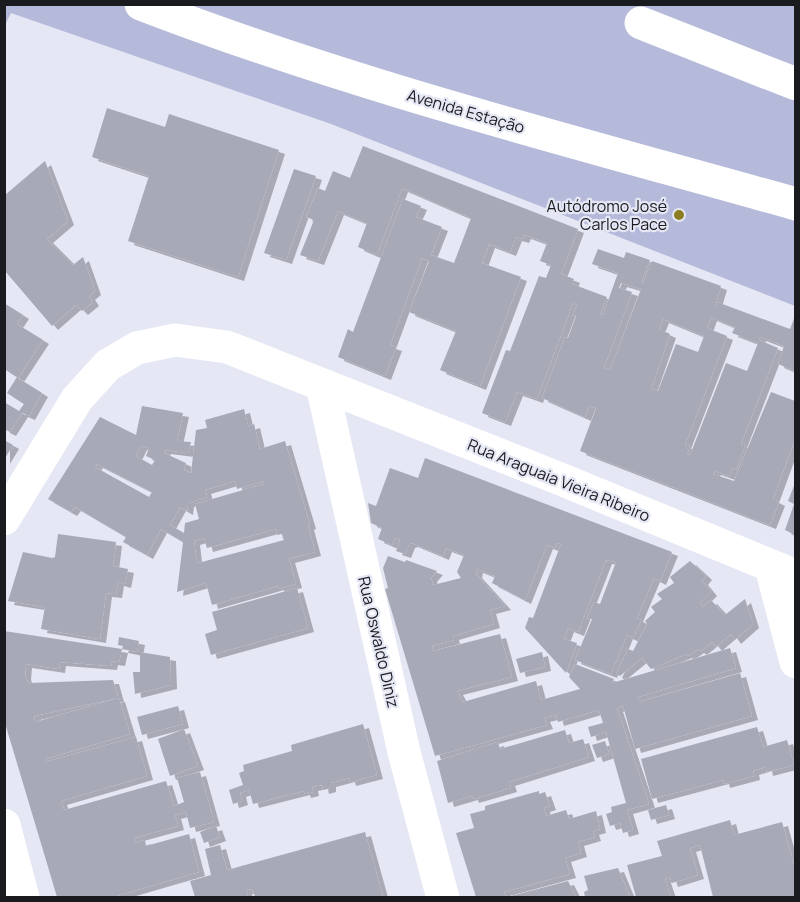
<svg xmlns="http://www.w3.org/2000/svg" width="800" height="902" font-family="Manrope,sans-serif">
	<style>
		.green { fill: #b5b9da }
		.building { fill: #a7a9b6; fill-rule: evenodd; filter: url(#shadow) }
		.lines { fill: none; stroke-linecap: round; stroke-linejoin: round }
		.minor { stroke: #fff; stroke-width: 33 }
		.poi-dot { fill: #8c7d23; stroke: #e5e7f5; stroke-width: 2 }
		.labels { text-anchor: middle; dominant-baseline: central; stroke-width: 4.5; stroke-linejoin: round; paint-order: stroke }
		.street-label { font-size: 16px; fill: #1a1b1f; stroke: #e5e7f5 }
		.poi-label { font-size: 16px; fill: #1a1b1f; stroke: #e5e7f5; text-anchor: end }
	</style>
	<defs>
		<filter id="shadow"><feDropShadow dx="6" dy="4" stdDeviation="0" flood-color="#0004"/></filter>
	</defs>
	<rect width="100%" height="100%" fill="#e5e7f5"/>
	<path class="green" d="M 5,4 L 795,5 L 795,306 L 331,124 L 11,13 L 5,25 Z"/>
	<path class="building" d="M 107,108 L 165,127 L 169,114 L 279,150 L 238,277 L 128,241 L 149,176 L 92,157 Z
		M 363,146 L 578,229 L 561,274 L 574,279 L 572,284 L 607,297 L 600,314 L 603,315 L 618,273 L 592,264 L 598,249 L 624,258 L 626,252 L 650,260 L 641,282 L 643,283 L 652,261 L 721,286 L 714,310 L 717,302 L 790,329 L 795,316 L 795,371 L 778,364 L 784,346 L 760,337 L 759,340 L 778,348 L 741,444 L 745,446 L 736,470 L 732,468 L 729,476 L 715,471 L 713,474 L 734,481 L 771,392 L 795,401 L 795,439 L 773,499 L 779,502 L 770,525 L 580,451 L 596,408 L 589,406 L 585,417 L 542,398 L 565,337 L 568,338 L 576,316 L 573,315 L 577,305 L 573,303 L 537,399 L 517,392 L 505,422 L 482,413 L 506,350 L 510,351 L 539,276 L 546,278 L 551,265 L 540,261 L 547,243 L 525,235 L 523,239 L 516,237 L 510,252 L 489,244 L 482,263 L 521,277 L 480,386 L 440,370 L 456,331 L 409,312 L 429,261 L 422,258 L 390,345 L 396,347 L 385,376 L 338,357 L 348,329 L 353,332 L 403,199 L 421,206 L 416,217 L 442,227 L 431,255 L 454,263 L 471,218 L 402,188 L 377,255 L 358,247 L 367,223 L 338,211 L 318,261 L 300,255 L 314,220 L 306,217 L 318,188 L 325,191 L 333,171 L 350,178 ZM 621,283 L 641,289 L 610,370 L 604,368 L 632,292 L 619,288 ZM 711,317 L 735,327 L 732,333 L 758,343 L 747,371 L 726,363 L 690,455 L 687,454 L 690,446 L 685,445 L 727,336 L 707,328 ZM 663,319 L 704,336 L 698,352 L 676,344 L 658,391 L 651,389 L 670,334 L 659,329 Z
		M 45,161 L 68,221 L 47,239 L 73,265 L 83,257 L 95,291 L 89,296 L 93,302 L 82,311 L 76,305 L 52,326 L 5,271 L 5,195 Z
		M 294,169 L 316,176 L 286,260 L 264,253 Z
		M 4,303 L 23,315 L 17,324 L 43,340 L 18,378 L 42,393 L 29,416 L 22,413 L 10,432 L 4,429 L 4,402 L 19,411 L 24,404 L 7,393 L 17,377 L 4,369 Z
		M 142,406 L 183,413 L 177,441 L 191,442 L 188,453 L 165,450 L 164,453 L 186,463 L 184,470 L 191,473 L 196,430 L 207,428 L 205,420 L 244,409 L 248,426 L 254,424 L 260,449 L 285,441 L 310,525 L 308,526 L 315,552 L 289,559 L 296,584 L 278,589 L 278,586 L 212,605 L 206,583 L 177,592 L 183,542 L 161,529 L 147,555 L 123,542 L 126,537 L 75,507 L 71,512 L 48,499 L 100,417 L 136,435 ZM 141,446 L 149,448 L 146,456 L 155,460 L 152,465 L 136,456 ZM 97,464 L 152,492 L 149,497 L 95,467 ZM 235,481 L 237,489 L 263,481 L 264,484 L 195,504 L 199,519 L 185,523 L 184,533 L 170,525 L 180,507 L 187,511 L 188,503 L 207,497 L 205,490 ZM 276,529 L 277,535 L 282,534 L 284,540 L 198,563 L 196,558 L 194,541 L 204,538 L 207,548 Z
		M 4,440 L 13,445 L 4,460 Z
		M 425,458 L 672,552 L 660,581 L 654,578 L 637,618 L 641,620 L 633,638 L 627,635 L 611,674 L 575,660 L 592,619 L 587,618 L 594,602 L 600,604 L 616,562 L 606,560 L 578,632 L 568,628 L 564,639 L 577,643 L 566,673 L 525,628 L 529,617 L 533,618 L 561,544 L 557,543 L 555,548 L 547,545 L 525,600 L 492,583 L 495,576 L 477,569 L 476,574 L 505,606 L 490,610 L 494,624 L 453,636 L 454,640 L 432,646 L 433,651 L 500,634 L 512,677 L 457,691 L 463,702 L 536,681 L 541,700 L 580,689 L 569,677 L 575,664 L 614,679 L 612,683 L 730,648 L 736,668 L 638,697 L 639,702 L 740,673 L 752,716 L 635,749 L 623,706 L 617,708 L 649,804 L 627,810 L 633,830 L 623,833 L 620,823 L 610,826 L 606,814 L 612,812 L 611,807 L 626,803 L 606,732 L 591,737 L 588,727 L 603,723 L 599,710 L 558,722 L 556,715 L 544,718 L 547,725 L 435,756 L 385,589 L 388,588 L 383,568 L 388,556 L 405,562 L 406,560 L 437,571 L 431,578 L 433,585 L 461,578 L 457,572 L 464,555 L 446,548 L 443,556 L 412,543 L 409,544 L 405,554 L 396,551 L 400,540 L 395,538 L 392,545 L 378,539 L 382,528 L 371,523 L 368,503 L 376,506 L 390,468 L 418,478 Z
		M 795,483 L 795,535 L 785,530 L 794,504 L 788,501 Z
		M 58,534 L 116,542 L 113,566 L 128,569 L 125,584 L 118,582 L 116,594 L 106,593 L 100,639 L 41,629 L 45,607 L 8,601 L 23,552 L 52,558 L 55,557 Z
		M 690,561 L 706,576 L 702,581 L 711,592 L 700,603 L 703,607 L 711,600 L 725,615 L 745,599 L 753,624 L 735,640 L 731,634 L 716,647 L 712,642 L 701,651 L 698,649 L 688,656 L 686,654 L 651,669 L 642,658 L 620,676 L 616,674 L 628,649 L 633,651 L 647,624 L 645,621 L 655,612 L 651,607 L 662,599 L 657,594 L 674,583 L 670,577 Z
		M 297,588 L 308,628 L 211,655 L 205,634 L 217,630 L 212,612 Z
		M 4,631 L 122,649 L 119,662 L 112,661 L 111,666 L 60,662 L 59,669 L 26,664 L 25,676 L 28,683 L 113,680 L 118,698 L 34,716 L 35,722 L 119,698 L 130,734 L 45,759 L 45,762 L 136,737 L 147,776 L 61,801 L 64,810 L 166,781 L 174,806 L 184,802 L 177,778 L 200,772 L 214,822 L 190,828 L 186,812 L 175,815 L 178,826 L 134,838 L 135,843 L 145,840 L 146,846 L 189,834 L 199,872 L 113,897 L 57,897 L 5,723 Z
		M 119,637 L 139,641 L 137,652 L 122,649 L 123,646 L 118,645 Z
		M 140,652 L 170,657 L 171,685 L 135,694 L 133,672 L 140,672 Z
		M 542,652 L 545,667 L 520,673 L 516,659 Z
		M 178,706 L 183,724 L 142,735 L 137,717 Z
		M 363,724 L 377,775 L 350,782 L 349,778 L 330,783 L 330,788 L 323,790 L 322,785 L 312,787 L 313,792 L 305,794 L 304,791 L 253,804 L 249,790 L 240,793 L 242,801 L 233,804 L 229,790 L 243,785 L 239,773 L 244,771 L 243,765 L 292,751 L 291,745 Z
		M 757,727 L 763,747 L 787,740 L 794,765 L 767,772 L 766,767 L 753,771 L 754,776 L 724,784 L 723,780 L 652,799 L 641,759 Z
		M 184,729 L 198,766 L 170,776 L 158,739 Z
		M 565,730 L 569,743 L 583,739 L 589,757 L 509,782 L 511,788 L 473,799 L 472,796 L 448,803 L 437,761 L 498,742 L 500,749 Z
		M 605,741 L 609,754 L 597,758 L 592,745 Z
		M 539,791 L 539,794 L 545,792 L 550,806 L 544,808 L 546,816 L 566,810 L 569,819 L 596,811 L 600,829 L 593,831 L 595,837 L 578,842 L 581,853 L 565,858 L 570,874 L 504,892 L 506,897 L 476,897 L 456,833 L 474,828 L 470,814 L 485,810 L 485,806 Z
		M 666,805 L 669,815 L 651,820 L 648,810 Z
		M 730,820 L 734,835 L 782,822 L 795,869 L 795,897 L 713,897 L 700,845 L 690,848 L 698,875 L 672,883 L 670,877 L 665,879 L 671,897 L 636,897 L 627,865 L 662,856 L 657,841 Z
		M 216,826 L 220,837 L 204,843 L 200,832 Z
		M 365,832 L 383,897 L 255,897 L 252,889 L 246,890 L 248,897 L 195,897 L 190,881 L 211,875 L 205,849 L 220,845 L 227,870 Z
		M 618,868 L 630,897 L 585,897 L 584,892 L 588,890 L 584,876 Z
		M 568,881 L 576,897 L 507,897 L 530,891 Z"/>
	<g class="lines">
		<path class="minor" d="M 141,4 C 354,86 576,142 796,204
			M 641,23 L 796,84
			M 322,385 L 404,752 L 443,898
			M 4,519 L 77,399 L 108,365 L 137,348 L 175,340 L 227,347 L 558,478 L 796,576
			M 771,567 L 796,662
			M 4,825 L 23,898"/>
	</g>
	<circle class="poi-dot" cx="679" cy="215" r="6"/>
	<g class="labels">
		<g class="street-label">
			<text transform="translate(466 111) rotate(16)">Avenida Estação</text>
			<text transform="translate(559 480) rotate(22)">Rua Araguaia Vieira Ribeiro</text>
			<text transform="translate(379 642) rotate(77)">Rua Oswaldo Diniz</text>
		</g>
		<g class="poi-label">
			<text x="667" y="206">Autódromo José<tspan x="667" dy="18">Carlos Pace</tspan></text>
		</g>
	</g>
	<rect width="800" height="902" fill="none" stroke="#1a1b1f" stroke-width="12"/>
</svg>
